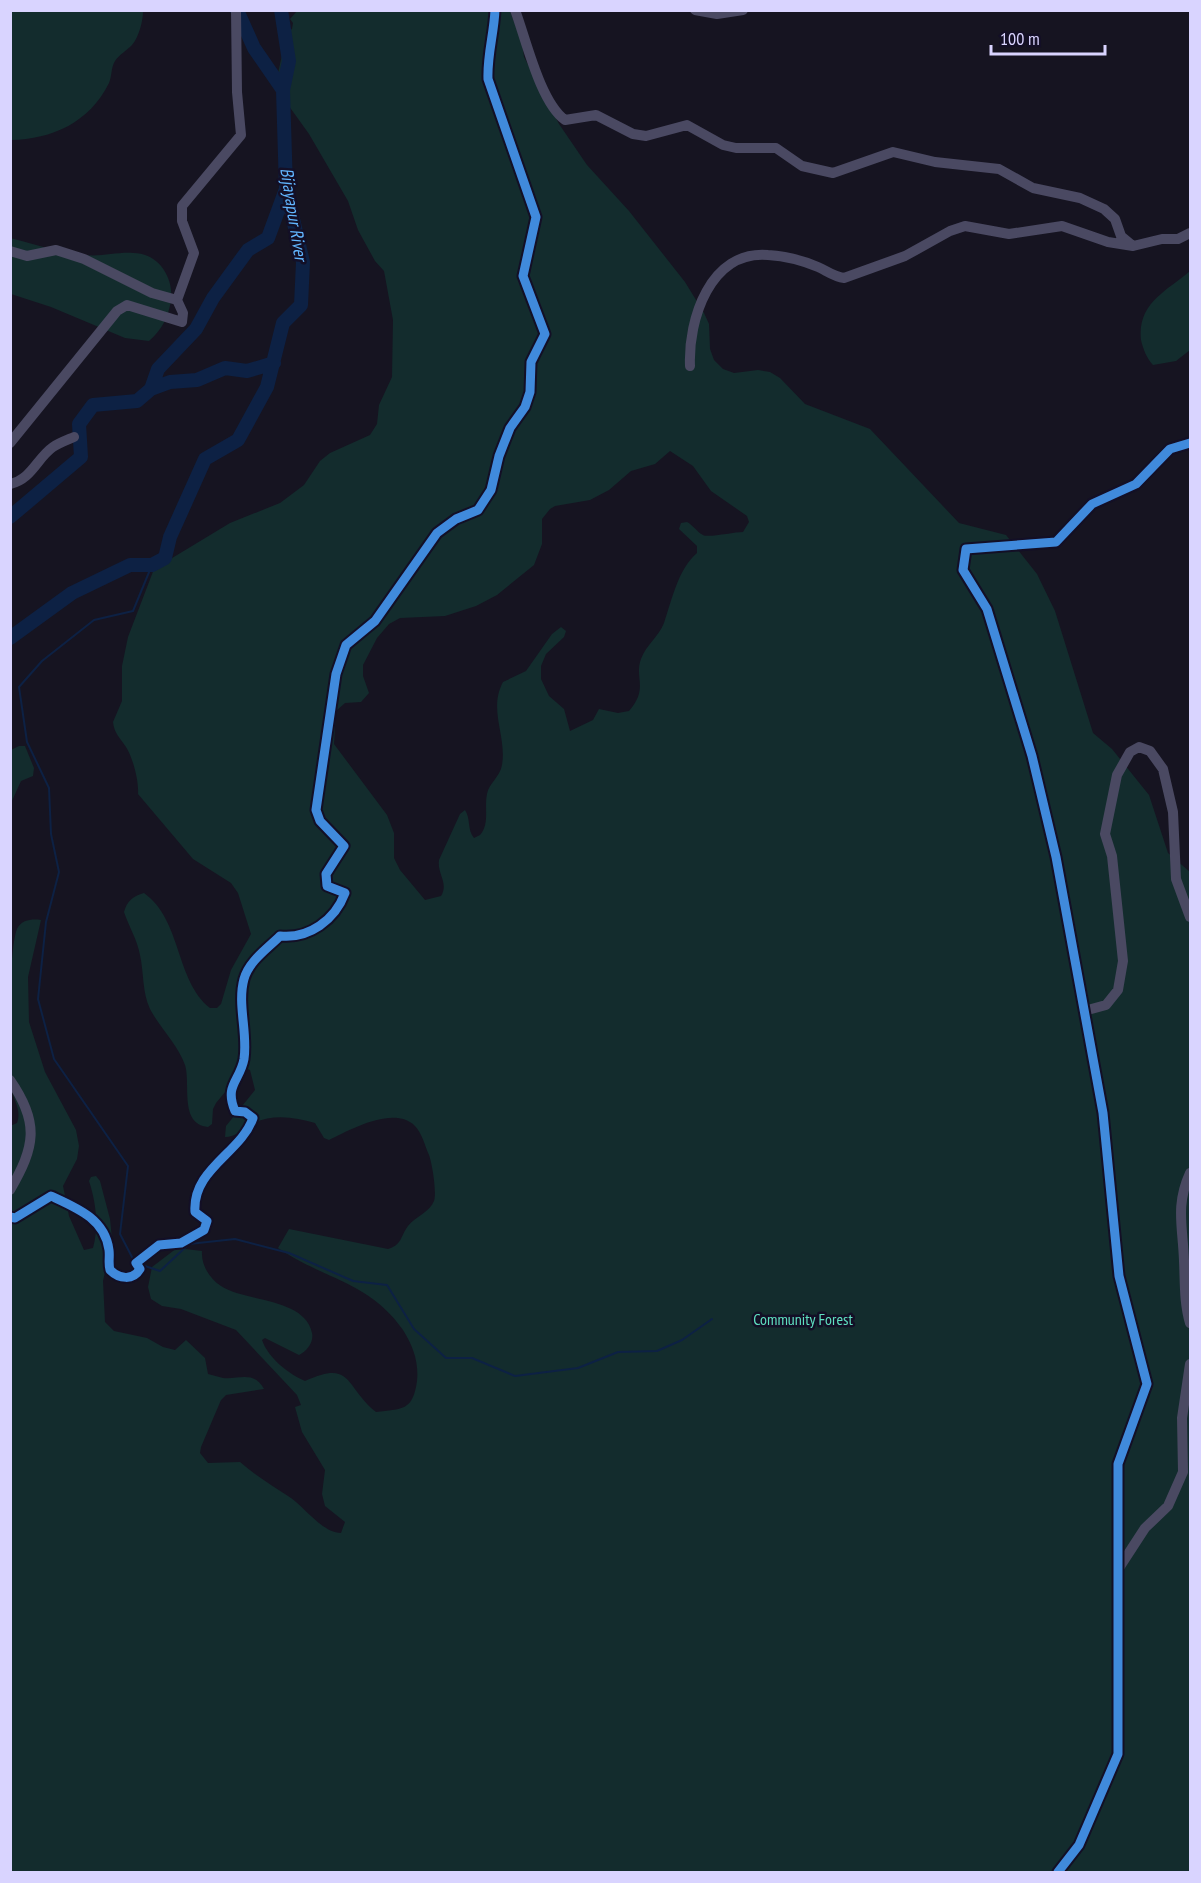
<svg xmlns="http://www.w3.org/2000/svg" width="1201" height="1883" font-family="'PT Sans Narrow',sans-serif">
	<style>
		.green { fill: #132c2d; fill-rule: evenodd }
		.lines { fill: none; stroke-linecap: round; stroke-linejoin: round }
		.stream { stroke: #0d2144; stroke-width: 2 }
		.river { stroke: #0d2144; stroke-width: 14 }
		.minor { stroke: #4a4962; stroke-width: 10 }
		.cycleway-casing { stroke: #130f26; stroke-width: 13 }
		.cycleway { stroke: #408adc; stroke-width: 9 }
		.labels { text-anchor: middle; dominant-baseline: central; stroke-width: 5; stroke-linejoin: round; paint-order: stroke }
		.park-label { font-size: 16px; fill: #5fe0c0; stroke: #130f26 }
		.water-label { font-size: 18px; font-style: italic; fill: #62b6ff; stroke: #130f26 }
	</style>
	<rect width="100%" height="100%" fill="#161421"/>
	<path class="green" d="M 10,11 L 143,11 C 143,21 139,37 132,45 C 127,50 119,55 115,61 C 111,67 112,76 109,83 C 89,123 52,139 11,140 Z
		M 297,11 L 510,11 L 522,43 L 524,57 L 559,124 L 587,165 L 629,211 L 685,282 L 704,313 L 709,324 L 710,349 L 714,360 L 723,369 L 734,373 L 758,370 L 770,372 L 780,378 L 805,404 L 870,429 L 959,523 L 1006,535 L 1037,574 L 1055,611 L 1093,733 L 1112,749 L 1149,795 L 1168,853 L 1190,872 L 1190,1872 L 11,1872 L 10,1126 L 17,1123 C 22,1109 13,1100 11,1087 C 7,1064 9,947 17,929 C 22,919 33,919 41,920 L 28,977 L 29,1022 L 45,1072 L 76,1130 L 79,1146 L 77,1159 L 63,1186 L 69,1216 L 84,1250 L 93,1248 C 99,1227 96,1202 89,1181 L 91,1177 L 96,1176 L 100,1181 L 110,1219 L 112,1239 L 103,1281 L 105,1322 L 114,1331 L 147,1338 L 163,1347 L 175,1350 L 186,1340 L 205,1358 L 208,1374 C 213,1375 218,1377 223,1378 C 238,1380 254,1370 264,1389 L 226,1395 L 221,1400 L 201,1447 L 200,1453 L 208,1463 L 240,1462 C 256,1476 273,1486 291,1498 C 305,1508 323,1533 341,1533 L 345,1522 L 325,1506 L 322,1494 L 325,1470 L 302,1432 L 295,1407 L 301,1405 L 297,1395 L 236,1330 L 181,1309 L 162,1306 L 151,1299 L 148,1287 L 152,1267 L 177,1248 L 202,1251 C 201,1265 209,1278 221,1286 C 245,1302 305,1298 312,1333 C 314,1342 307,1351 299,1355 L 265,1338 L 262,1340 C 268,1358 289,1374 305,1381 C 353,1359 344,1386 376,1412 C 402,1409 413,1411 417,1381 C 419,1362 413,1346 403,1330 C 370,1282 323,1279 278,1248 L 289,1229 L 388,1249 C 402,1245 400,1237 408,1226 C 415,1217 430,1212 434,1201 C 437,1192 432,1163 429,1155 C 425,1146 422,1133 415,1126 C 394,1105 350,1130 329,1140 L 324,1138 L 315,1123 C 294,1117 271,1113 250,1125 C 241,1130 236,1137 225,1137 L 226,1126 L 255,1090 L 250,1070 L 245,1068 L 216,1103 L 213,1109 L 212,1124 L 208,1127 C 179,1124 191,1084 185,1065 C 178,1045 160,1028 150,1009 C 142,992 144,973 140,955 C 137,939 129,927 124,912 C 127,901 133,896 144,893 C 182,920 175,980 210,1008 L 217,1008 L 221,1004 L 231,970 L 251,934 L 238,893 L 231,883 L 193,859 L 138,794 C 139,781 133,758 126,747 C 120,738 114,733 113,722 L 122,701 L 122,666 L 128,637 L 154,569 L 230,523 L 280,503 L 304,485 L 320,461 L 330,453 L 370,435 L 377,424 L 379,405 L 392,377 L 393,320 L 384,271 L 375,261 L 358,230 L 348,201 L 309,134 L 281,95 L 277,78 L 282,55 L 281,35 L 292,29 L 293,23 L 290,19 ZM 670,451 L 693,466 L 711,491 L 747,516 L 749,522 L 743,532 C 734,532 708,538 703,535 C 697,532 693,525 687,522 L 681,523 L 679,529 L 697,546 L 697,553 C 678,569 672,600 664,623 C 659,636 646,645 641,659 C 634,678 649,688 629,711 L 618,713 L 599,709 L 593,720 L 570,731 L 564,709 L 549,696 L 541,679 L 541,666 L 546,654 L 564,637 L 566,631 L 561,627 L 552,634 L 526,671 L 503,682 C 488,710 507,736 502,765 C 500,777 489,783 487,794 C 484,809 490,823 480,835 L 474,838 C 467,830 471,819 465,810 L 460,814 L 439,860 C 437,874 449,883 441,896 L 425,900 L 400,870 L 394,858 L 394,833 L 387,815 L 334,744 L 336,711 L 345,703 L 361,702 L 369,693 L 363,676 L 363,665 L 377,638 L 389,624 L 400,618 L 445,616 L 476,606 L 497,595 L 534,565 L 542,544 L 542,519 L 550,509 L 555,506 L 590,500 L 609,490 L 631,471 L 655,464 Z
		M 10,238 C 34,244 58,252 83,255 C 102,257 116,252 133,253 C 159,253 174,278 171,301 C 168,317 162,330 149,341 L 125,338 L 51,307 L 11,294 Z
		M 1190,271 L 1190,350 L 1176,361 L 1153,365 C 1147,359 1143,349 1141,340 C 1137,303 1167,291 1190,271 Z
		M 19,746 L 25,746 L 34,768 L 33,776 L 21,781 L 11,803 L 11,750 Z"/>
	<g class="lines">
		<path class="stream" d="M 133,1259 L 120,1234 L 128,1166 L 54,1059 L 38,999 L 46,922 L 59,872 L 51,834 L 49,788 L 27,742 L 19,687 L 42,661 L 94,620 L 133,611 L 152,565
			M 142,1265 L 160,1271 L 189,1244 L 235,1239 L 289,1253 L 353,1281 L 387,1285 L 414,1329 L 446,1358 L 472,1358 L 515,1376 L 578,1368 L 618,1352 L 657,1351 L 682,1340 L 712,1319"/>
		<path class="river" d="M 237,10 L 254,48 L 283,90
			M 151,389 L 158,369 L 196,329 L 213,298 L 248,250 L 268,238 L 286,189
			M 10,517 L 81,457 L 79,424 L 93,405 L 137,401 L 151,389 L 170,382 L 197,380 L 225,368 L 247,371 L 274,363
			M 10,638 L 72,593 L 130,565 L 152,565 L 165,558 L 170,537 L 205,459 L 238,440 L 267,387 L 283,323 L 301,305 L 303,262 L 286,189 L 283,90 L 289,61 L 281,10"/>
		<path class="minor" d="M 515,10 C 526,39 540,102 565,120 L 596,115 L 633,134 L 646,136 L 687,125 L 723,145 L 736,148 L 776,148 L 802,166 L 833,173 L 893,152 L 935,162 L 999,169 L 1033,188 L 1080,198 L 1104,209 L 1115,219 L 1121,236 L 1133,246
			M 695,10 L 717,14 L 743,10
			M 10,251 L 27,256 L 56,250 L 84,259 L 152,293 L 177,300
			M 690,366 C 688,320 710,250 768,255 C 784,256 804,261 818,267 C 827,271 834,277 844,278 L 905,256 L 950,231 L 965,226 L 1009,234 L 1062,226 L 1108,242 L 1133,246 L 1162,239 L 1178,239 L 1190,233
			M 10,443 L 117,311 L 127,305 L 182,322 L 183,313 L 177,300 L 194,253 L 182,221 L 182,206 L 241,135 L 237,92 L 236,10
			M 10,484 C 32,479 37,458 53,447 C 59,443 67,440 74,437
			M 1084,1011 L 1106,1005 L 1118,990 L 1123,961 L 1112,856 L 1105,834 L 1117,775 L 1130,752 L 1139,747 L 1150,751 L 1163,769 L 1173,812 L 1176,879 L 1190,917
			M 10,1080 C 40,1123 35,1147 10,1190
			M 1190,1173 C 1175,1206 1183,1227 1184,1261 C 1185,1282 1184,1303 1190,1323
			M 10,1217 L 15,1218 L 51,1196 C 77,1208 105,1219 109,1250 C 110,1257 108,1263 110,1270 C 119,1279 133,1281 140,1269 L 136,1263 L 159,1245 L 181,1243 L 204,1230 L 207,1221 L 195,1212 C 192,1169 241,1153 253,1118 L 245,1112 L 235,1111 C 224,1085 240,1081 244,1059 C 248,1033 237,1004 244,979 C 249,961 267,949 280,936 C 309,939 335,920 345,893 L 327,886 L 326,874 L 344,846 L 320,821 L 316,810 L 336,674 L 346,645 L 375,621 L 437,533 L 456,519 L 478,510 L 491,490 L 499,456 L 510,428 L 525,407 L 530,392 L 531,362 L 545,334 L 523,276 L 536,217 L 488,79 C 487,55 494,34 495,10
			M 1119,1568 L 1145,1528 L 1168,1506 L 1183,1472 L 1182,1418 L 1190,1364
			M 1058,1872 L 1079,1845 L 1118,1754 L 1118,1464 L 1147,1384 L 1119,1276 L 1103,1113 L 1056,857 L 1032,756 L 987,609 L 963,570 L 966,549 L 1056,542 L 1092,504 L 1136,484 L 1170,449 L 1190,443"/>
		<defs>
			<path id="cycleway" d="M 10,1217 L 15,1218 L 51,1196 C 77,1208 105,1219 109,1250 C 110,1257 108,1263 110,1270 C 119,1279 133,1281 140,1269 L 136,1263 L 159,1245 L 181,1243 L 204,1230 L 207,1221 L 195,1212 C 192,1169 241,1153 253,1118 L 245,1112 L 235,1111 C 224,1085 240,1081 244,1059 C 248,1033 237,1004 244,979 C 249,961 267,949 280,936 C 309,939 335,920 345,893 L 327,886 L 326,874 L 344,846 L 320,821 L 316,810 L 336,674 L 346,645 L 375,621 L 437,533 L 456,519 L 478,510 L 491,490 L 499,456 L 510,428 L 525,407 L 530,392 L 531,362 L 545,334 L 523,276 L 536,217 L 488,79 C 487,55 494,34 495,10
				M 1058,1872 L 1079,1845 L 1118,1754 L 1118,1464 L 1147,1384 L 1119,1276 L 1103,1113 L 1056,857 L 1032,756 L 987,609 L 963,570 L 966,549 L 1056,542 L 1092,504 L 1136,484 L 1170,449 L 1190,443"/>
		</defs>
		<use href="#cycleway" class="cycleway-casing"/>
		<use href="#cycleway" class="cycleway"/>
	</g>
	<g class="labels">
		<g class="park-label">
			<text x="803" y="1319">Community Forest</text>
		</g>
		<g class="water-label">
			<text transform="translate(294 214) rotate(81)">Bijayapur River</text>
		</g>
	</g>
	<rect width="1201" height="1883" fill="none" stroke="#d9d4ff" stroke-width="24"/>
	<path d="M991 45v9h114v-9" fill="none" stroke="#d9d4ff" stroke-width="3"/>
	<text x="1000" y="45" font-size="18" fill="#d9d4ff" stroke="#130f26" stroke-width="4.5" paint-order="stroke">100 m</text>
</svg>
